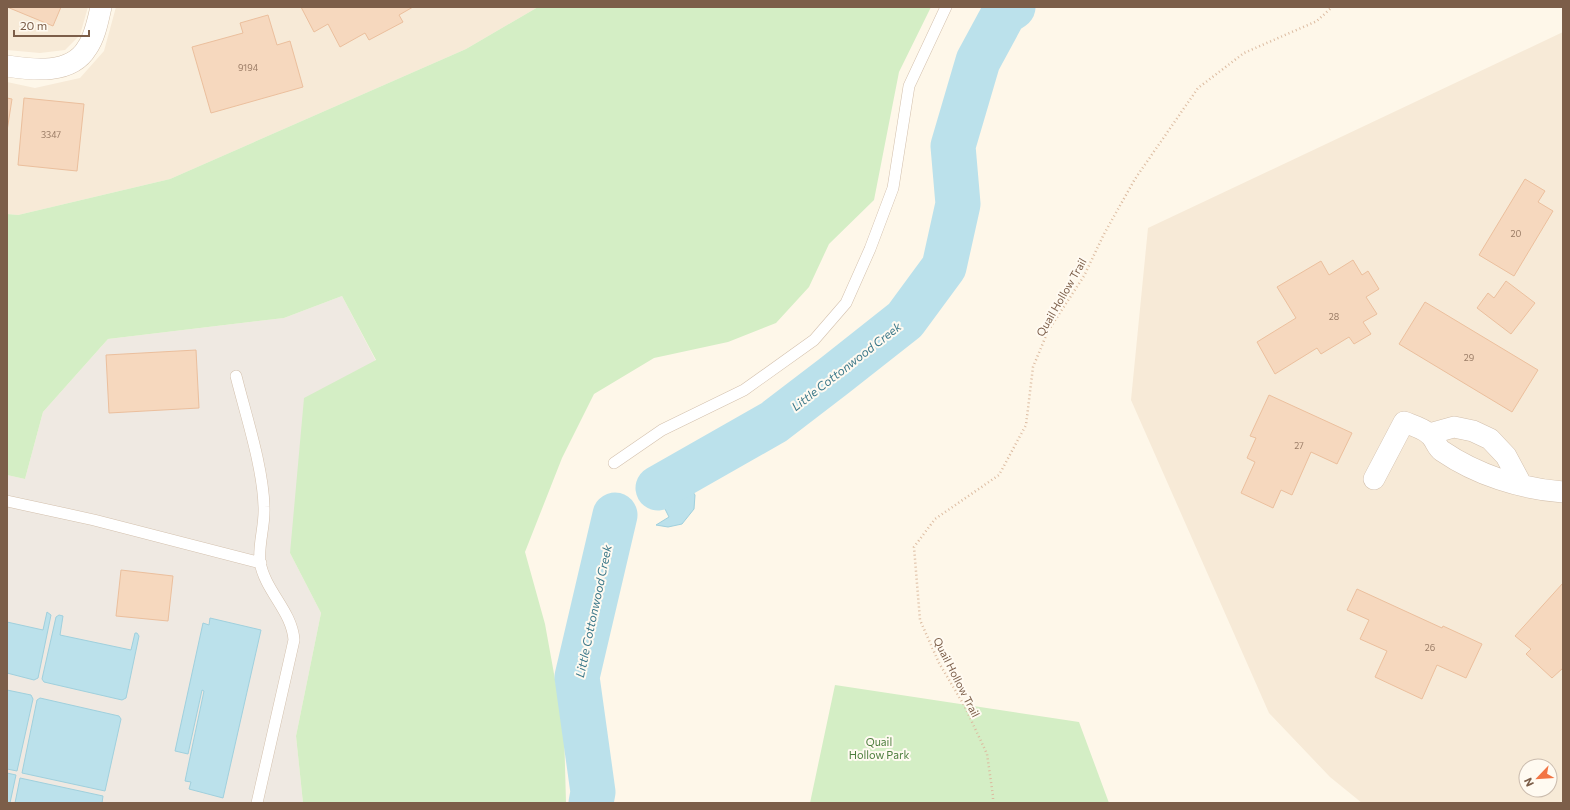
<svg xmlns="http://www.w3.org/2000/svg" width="1570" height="810" font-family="Commissioner,sans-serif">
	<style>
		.residential { fill: #f7ead7; fill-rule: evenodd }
		.industrial { fill: #efe9e2 }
		.green { fill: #d4eec5 }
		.water { fill: #bbe1eb; stroke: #a0d0dd }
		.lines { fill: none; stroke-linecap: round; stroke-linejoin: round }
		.river { stroke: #bbe1eb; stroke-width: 45 }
		.building { fill: #f6d8be; stroke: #ebbf9d }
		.lane-casing { stroke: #d3c0ad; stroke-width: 12 }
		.street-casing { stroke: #d3c0ad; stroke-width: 22 }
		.path { stroke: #dcbba0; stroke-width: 2.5; stroke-dasharray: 1 3; stroke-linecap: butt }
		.lane { stroke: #fff; stroke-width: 11 }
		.street { stroke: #fff; stroke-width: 21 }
		.labels { text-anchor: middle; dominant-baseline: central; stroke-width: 4; stroke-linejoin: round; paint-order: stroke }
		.number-label { font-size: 9px; fill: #9a7c66 }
		.street-label { font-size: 11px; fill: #7c5e49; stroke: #fffaf1 }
		.park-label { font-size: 11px; fill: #4c7d3d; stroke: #fffaf1 }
		.water-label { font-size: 12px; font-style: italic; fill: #3d798a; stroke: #fffaf1 }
	</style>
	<rect width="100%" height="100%" fill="#fef7e9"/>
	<path class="residential" d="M 7,7 L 88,7 L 80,35 L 65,50 L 40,53 L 7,50 Z
		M 116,7 L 538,7 L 466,49 L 170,179 L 18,215 L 7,214 L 7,82 L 35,88 L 80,78 L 104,51 Z
		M 1563,32 L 1563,803 L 1362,803 L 1330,777 L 1269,713 L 1131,400 L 1148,228 ZM 1526,766 L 1550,766 L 1550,790 L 1526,790 Z"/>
	<path class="industrial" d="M 342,296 L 376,361 L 290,553 L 321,613 L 296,736 L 303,803 L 7,803 L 7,475 L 25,479 L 43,412 L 108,339 L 284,318 Z"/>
	<path class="green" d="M 538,7 L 931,7 L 899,72 L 874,200 L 829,244 L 809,287 L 776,323 L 728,342 L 654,358 L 594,394 L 562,458 L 525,552 L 545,624 L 564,729 L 566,803 L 303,803 L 296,736 L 321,613 L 290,553 L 304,398 L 376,360 L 342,296 L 284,318 L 108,339 L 43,412 L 25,479 L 7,475 L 7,214 L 18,215 L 170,179 L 466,49 Z
		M 835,685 L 1079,722 L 1109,803 L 810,803 Z"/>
	<path class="water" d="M 675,466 L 695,495 L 694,509 L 682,524 L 668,527 L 656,525 L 669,517 L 663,505 L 667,502 L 655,478 Z
		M 47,612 L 51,615 L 38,678 L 34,680 L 7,673 L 7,622 L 43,630 Z
		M 59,615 L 63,616 L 60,635 L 131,650 L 135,633 L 137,633 L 139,636 L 126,698 L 122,700 L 44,682 L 42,679 L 56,617 Z
		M 210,618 L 261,630 L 223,798 L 189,789 L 191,782 L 185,781 L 204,691 L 202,690 L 188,754 L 175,751 L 203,623 L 209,625 Z
		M 7,690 L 31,695 L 33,699 L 17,771 L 7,769 Z
		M 40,698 L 119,716 L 121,719 L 105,791 L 22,773 L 37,700 Z
		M 7,773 L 16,775 L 10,803 L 7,803 Z
		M 20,778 L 103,796 L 102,803 L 15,803 Z"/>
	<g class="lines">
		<path class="river" d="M 658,488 L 774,422 L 834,376 L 905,320 L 944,267 L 958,204 L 953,146 L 978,61 L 1004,13 L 1013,7
			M 591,803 L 593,792 L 577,677 L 615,515"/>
	</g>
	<path class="building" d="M 7,7 L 61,7 L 53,26 Z
		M 301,7 L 413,7 L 399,15 L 403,22 L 369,40 L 365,33 L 340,47 L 328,24 L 314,32 Z
		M 268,15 L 277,45 L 290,41 L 303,87 L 211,113 L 192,47 L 243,33 L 240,23 Z
		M 7,98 L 12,99 L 7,131 Z
		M 24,98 L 84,104 L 77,171 L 18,165 Z
		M 1525,179 L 1545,191 L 1538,202 L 1553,211 L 1514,276 L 1479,255 Z
		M 1353,260 L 1362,275 L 1368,271 L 1379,289 L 1366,297 L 1377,314 L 1363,322 L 1371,334 L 1354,344 L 1349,337 L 1321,354 L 1317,348 L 1275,374 L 1257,342 L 1296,318 L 1277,287 L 1321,261 L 1329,275 Z
		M 1506,281 L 1535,303 L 1511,334 L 1477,308 L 1488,293 L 1494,298 Z
		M 1425,302 L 1538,370 L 1512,412 L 1399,344 Z
		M 196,350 L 199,408 L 109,413 L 106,355 Z
		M 1269,395 L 1352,433 L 1337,464 L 1311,452 L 1292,495 L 1281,490 L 1273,508 L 1241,493 L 1255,462 L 1247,458 L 1256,438 L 1250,436 Z
		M 121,570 L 173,576 L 168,621 L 116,616 Z
		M 1563,583 L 1563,668 L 1552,678 L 1526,654 L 1531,649 L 1515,636 Z
		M 1357,589 L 1442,628 L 1443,626 L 1482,644 L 1466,678 L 1437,665 L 1422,699 L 1375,677 L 1387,651 L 1360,639 L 1369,620 L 1347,610 Z"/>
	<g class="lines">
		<defs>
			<path id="lane" d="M 236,376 C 246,416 263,467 264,507 C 265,526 258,544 260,562 C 265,591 292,611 294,640 L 257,803
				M 614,463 L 662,430 L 744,390 L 814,340 L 846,303 L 870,249 L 893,188 L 909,86 L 946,7
				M 7,501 L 94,520 L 261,563"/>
			<path id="street" d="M 7,66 C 33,70 71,75 87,48 C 95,37 98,20 101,7
				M 1429,434 L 1454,427 L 1473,431 L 1490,439 L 1506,456 L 1521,484
				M 1374,479 L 1404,422 C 1411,425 1423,428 1429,434 C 1435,438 1436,447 1442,451 C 1477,475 1521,489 1563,492"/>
		</defs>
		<use href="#lane" class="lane-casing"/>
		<use href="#street" class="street-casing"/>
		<path class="path" d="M 993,803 L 993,796 L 987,754 L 964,705 L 939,663 L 920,620 L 914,547 L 935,519 L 999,475 L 1026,425 L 1033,367 L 1048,331 L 1084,276 L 1104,234 L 1135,179 L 1198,88 L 1244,53 L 1317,21 L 1332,7"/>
		<use href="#lane" class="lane"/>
		<use href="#street" class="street"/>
	</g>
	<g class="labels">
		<g class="number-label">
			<text x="248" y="67">9194</text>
			<text x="51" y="134">3347</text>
			<text x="1516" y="233">20</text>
			<text x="1334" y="316">28</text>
			<text x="1469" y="357">29</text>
			<text x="1299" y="445">27</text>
			<text x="1430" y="647">26</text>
		</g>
		<g class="street-label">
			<text transform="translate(1061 297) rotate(-60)">Quail Hollow Trail</text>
			<text transform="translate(957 677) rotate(63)">Quail Hollow Trail</text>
		</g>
		<g class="park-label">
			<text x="879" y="741">Quail<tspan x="879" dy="13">Hollow Park</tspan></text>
		</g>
		<g class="water-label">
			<text transform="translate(846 366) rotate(-38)">Little Cottonwood Creek</text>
			<text transform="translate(593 611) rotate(-78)">Little Cottonwood Creek</text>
		</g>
	</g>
	<rect width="1570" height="810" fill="none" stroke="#7c5e49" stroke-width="16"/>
	<g transform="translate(1538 778) rotate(245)"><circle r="19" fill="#fffaf1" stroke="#cbbcae"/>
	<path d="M0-3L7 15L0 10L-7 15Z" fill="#f27545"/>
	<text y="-6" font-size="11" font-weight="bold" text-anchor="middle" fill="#7c5e49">N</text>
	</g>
	<path d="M14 30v6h75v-6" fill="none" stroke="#7c5e49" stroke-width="2"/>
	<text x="20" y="30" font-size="12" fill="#7c5e49" stroke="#fffaf1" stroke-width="3" paint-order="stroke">20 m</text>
</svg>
